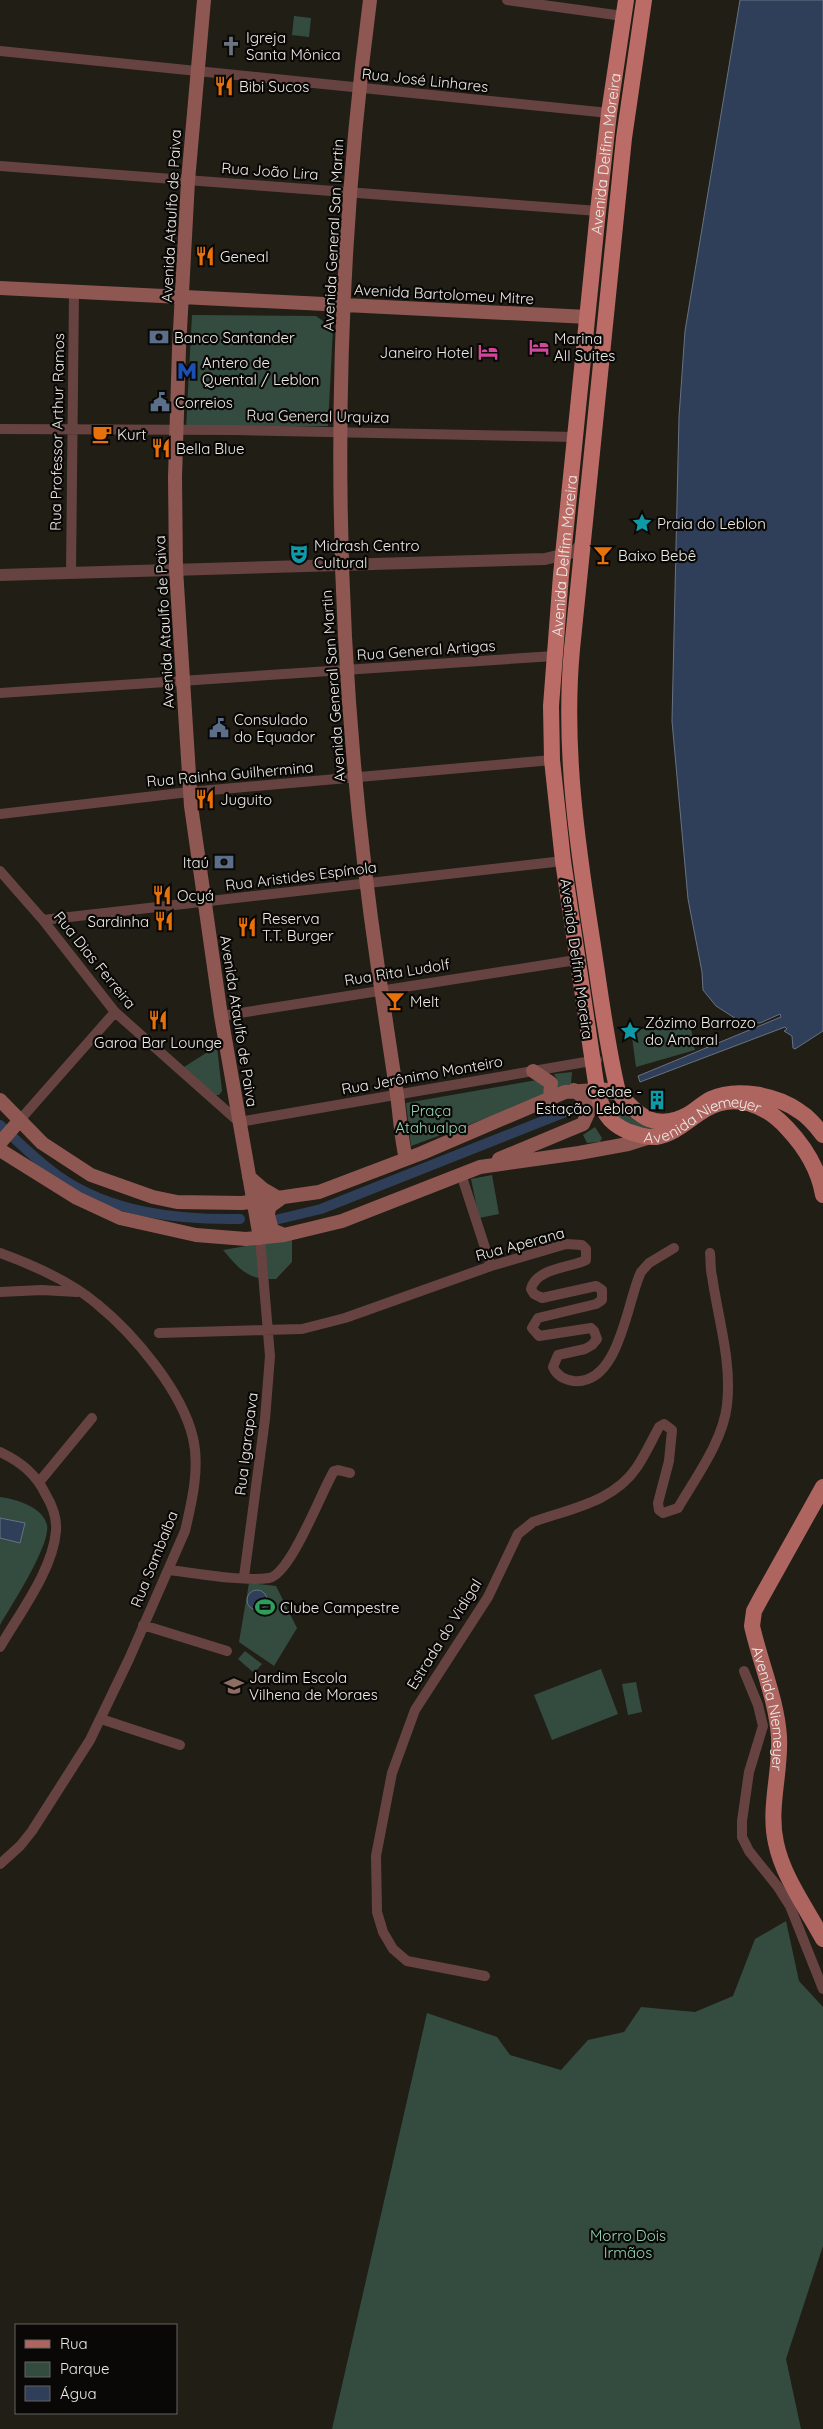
<svg xmlns="http://www.w3.org/2000/svg" width="823" height="2429" font-family="Quicksand,sans-serif">
	<style>
		.green { fill: #334c3f }
		.water { fill: #2f3e59; stroke: #687283 }
		.lines { fill: none; stroke-linecap: round; stroke-linejoin: round }
		.canal { stroke: #2f3e59; stroke-width: 10 }
		.minor { stroke: #664340; stroke-width: 10 }
		.tertiary { stroke: #664340; stroke-width: 12 }
		.secondary { stroke: #8e5752; stroke-width: 14 }
		.primary { stroke: #ae6560; stroke-width: 16 }
		.trunk { stroke: #bc6c66; stroke-width: 16 }
		.labels { text-anchor: middle; dominant-baseline: central; stroke-width: 4.5; stroke-linejoin: round; paint-order: stroke }
		.poi-label { font-size: 15px; fill: #edebe6; stroke: #0a0806; text-anchor: start }
		.street-label { font-size: 15px; fill: #edebe6; stroke: #0a0806 }
		.park-label { font-size: 15px; fill: #96d7b6; stroke: #0a0806 }
	</style>
	<rect width="100%" height="100%" fill="#211e16"/>
	<path class="green" d="M 294,16 L 311,18 L 309,37 L 292,35 Z
		M 192,315 L 316,316 L 323,321 L 323,328 L 333,328 L 328,426 L 186,429 Z
		M 688,1025 L 691,1028 L 695,1050 L 636,1067 L 631,1030 Z
		M 217,1046 L 222,1091 L 219,1095 L 215,1095 L 181,1069 Z
		M 572,1072 L 571,1084 L 558,1089 L 557,1079 L 554,1074 Z
		M 537,1080 L 543,1083 L 545,1091 L 541,1098 L 411,1146 L 406,1103 Z
		M 613,1105 L 638,1122 L 659,1130 L 631,1126 L 613,1113 Z
		M 595,1127 L 602,1138 L 600,1142 L 587,1143 L 583,1135 Z
		M 492,1175 L 499,1214 L 479,1218 L 471,1179 Z
		M 292,1238 L 292,1262 L 276,1279 C 248,1280 241,1271 223,1250 Z
		M 0,1497 C 16,1499 43,1507 47,1525 C 51,1545 11,1606 0,1625 Z
		M 249,1583 L 276,1586 L 297,1628 L 274,1666 L 239,1642 Z
		M 245,1651 L 262,1664 L 254,1673 L 238,1659 Z
		M 601,1669 L 618,1714 L 552,1740 L 534,1695 Z
		M 636,1682 L 642,1712 L 628,1715 L 622,1684 Z
		M 786,1921 L 799,1981 L 823,2007 L 823,2246 L 786,2359 L 801,2429 L 332,2429 L 427,2013 L 497,2037 L 510,2055 L 561,2070 L 588,2040 L 624,2032 L 641,2007 L 695,2012 L 733,1996 L 755,1939 Z"/>
	<path class="water" d="M 740,0 L 823,0 L 823,1031 L 795,1049 L 793,1048 L 792,1036 L 784,1031 L 787,1029 L 785,1027 L 640,1082 L 638,1076 L 781,1017 L 780,1014 L 760,1023 L 741,1022 L 716,1006 L 703,990 L 702,972 L 688,899 L 672,721 L 679,417 L 685,331 Z
		M 0,1518 L 25,1523 L 20,1543 L 0,1538 Z
		M247 1600a10 10 0 1 1 20 0a10 10 0 1 1-20 0Z"/>
	<g class="lines">
		<path class="canal" d="M 0,1125 C 18,1142 37,1161 57,1175 C 110,1213 178,1220 240,1219
			M 275,1220 L 321,1209 L 573,1109"/>
		<path class="minor" d="M 507,0 L 623,16
			M 0,51 L 609,113
			M 0,166 L 598,211
			M 0,429 L 234,430 L 575,437
			M 71,572 L 74,292
			M 0,693 L 554,656
			M 0,814 L 189,792 L 552,760
			M 0,871 L 43,920 L 115,1012 L 239,1122 L 597,1060
			M 43,920 L 563,861
			M 221,1016 L 576,960
			M 19,1121 L 115,1012
			M 461,1174 L 491,1266
			M 0,1253 C 33,1265 70,1281 97,1304 C 134,1334 182,1391 193,1438 C 200,1468 192,1501 185,1531 L 129,1659 L 90,1740 L 32,1831 L 20,1846 L 0,1864
			M 0,1292 L 42,1290 L 77,1292
			M 159,1333 L 302,1329 L 345,1318 L 491,1266 L 566,1244 L 582,1245 L 586,1249 L 586,1260 C 570,1268 536,1268 531,1289 L 534,1294 L 542,1298 L 596,1286 L 602,1290 L 602,1300 L 596,1304 L 538,1318 L 532,1328 L 539,1336 L 591,1328 L 594,1331 L 597,1339 L 592,1345 L 585,1349 L 558,1355 L 553,1367 C 557,1376 565,1380 574,1381 C 620,1385 627,1300 641,1272 L 649,1263 L 674,1248
			M 0,1452 C 21,1462 36,1474 46,1495 C 52,1505 57,1518 56,1531 C 53,1570 19,1614 0,1647
			M 40,1481 L 92,1418
			M 169,1570 C 195,1573 245,1582 269,1578 C 291,1574 321,1492 334,1471 L 338,1470 L 350,1473
			M 244,1577 L 265,1419 L 270,1356 L 260,1238
			M 143,1625 L 227,1651
			M 744,1671 L 758,1705 L 763,1726 L 749,1772 L 742,1821 L 742,1837 L 749,1851 L 778,1887 L 790,1906 L 823,1989
			M 101,1719 L 180,1745
			M 485,1976 L 407,1961 L 393,1949 L 383,1932 L 377,1912 L 376,1856 L 392,1773 L 415,1710 L 488,1597 L 518,1534 L 533,1522 C 569,1509 614,1502 637,1467 C 645,1455 652,1440 659,1427 L 664,1424 L 672,1430 L 669,1461 L 658,1503 L 659,1510 L 663,1513 L 678,1508 C 696,1477 723,1441 727,1405 C 732,1361 718,1319 712,1276 C 710,1269 711,1261 710,1253"/>
		<path class="tertiary" d="M 0,575 L 545,559 L 574,552 L 583,543"/>
		<path class="secondary" d="M 204,0 L 188,181 L 179,349 L 175,477 L 176,569 L 191,806 L 221,1016 L 260,1238
			M 370,0 C 328,321 331,648 378,968 C 384,1010 391,1053 397,1095 C 400,1116 401,1138 406,1159
			M 0,288 L 588,317
			M 533,1071 L 551,1083 L 550,1099
			M 0,1100 L 42,1143 L 91,1175 L 153,1197 L 177,1202 L 242,1203 L 319,1192 L 422,1153 L 565,1092 L 597,1090
			M 0,1143 L 19,1121
			M 0,1150 L 77,1198 L 120,1218 L 196,1235 L 246,1239 L 284,1235 L 342,1221 L 480,1167 L 579,1153 L 628,1144 L 650,1137
			M 499,1159 L 583,1124 L 589,1111 L 584,1098 L 574,1090
			M 249,1177 L 263,1189 L 280,1199
			M 280,1199 L 269,1207 L 268,1215 L 272,1230 L 284,1235"/>
		<g class="primary">
			<path id="s1" d="M 823,1135 C 816,1126 809,1117 799,1111 C 777,1095 736,1087 711,1099 C 703,1103 697,1109 689,1114 C 657,1132 638,1117 618,1092 L 597,1090 C 602,1110 607,1122 627,1131 C 636,1134 646,1138 656,1137 C 676,1134 690,1118 706,1109 C 735,1092 766,1105 787,1128 C 804,1146 819,1170 823,1195"/>
			<path id="s2" d="M 823,1487 L 761,1598 L 754,1611 L 752,1626 C 760,1662 777,1701 779,1737 C 781,1772 768,1808 776,1843 C 783,1877 807,1909 823,1939"/>
		</g>
		<g class="trunk">
			<path id="s3" d="M 597,1090 L 563,861 L 552,760 L 551,706 L 561,575 L 598,211 L 609,113 L 626,0"/>
			<path d="M 618,1092 C 606,1042 600,990 592,939 C 577,843 563,746 572,649 L 624,138 L 644,0"/>
		</g>
	</g>
	<defs>
		<symbol id="church-bare" viewBox="-9 -9 18 18"><path d="M-1.2-6h2.4v3.5h3.3v2.4h-3.3V6h-2.4V-.1h-3.3v-2.4h3.3Z" fill="#6b7280" stroke="#0a0806" stroke-width="2.5" paint-order="stroke"/></symbol>
		<symbol id="restaurant-bare" viewBox="-9 -9 18 18"><path d="M-5-6h1v4h1v-4h1v4h1v-4h1v5L-1.5 .5V6h-2V.5L-5-1ZM5-6V6H3V1.5H1.5Q1.5-4 5-6Z" fill="#e8710a" stroke="#0a0806" stroke-width="2.5" paint-order="stroke"/></symbol>
		<symbol id="bank-bare" viewBox="-9 -9 18 18"><path d="M-6-4H6V4H-6ZM0-2.3a2.3 2.3 0 1 0 0 4.6a2.3 2.3 0 1 0 0-4.6Z" fill="#5c6f8a" stroke="#0a0806" stroke-width="2.5" paint-order="stroke"/></symbol>
		<symbol id="hotel-bare" viewBox="-9 -9 18 18"><path d="M-6-4.5h1.5V1H6V5H4.5V3h-9V5H-6ZM-4 0a1.8 1.8 0 1 1 3.6 0ZM.5 0V-2.5h3Q6-2.5 6 0Z" fill="#d1479c" stroke="#0a0806" stroke-width="2.5" paint-order="stroke"/></symbol>
		<symbol id="metro-bare" viewBox="-9 -9 18 18"><path d="M-5.5 5V-5H-3L0 0L3-5H5.5V5H3V-.5L0 4L-3-.5V5Z" fill="#1a4fb4" stroke="#0a0806" stroke-width="2.5" paint-order="stroke"/></symbol>
		<symbol id="civic-bare" viewBox="-9 -9 18 18"><path d="M-.6-6.5H3V-4.5H.6V-3L4-1V1h2V6H-6V1h2V-1L-.6-3ZM-1.2 2.5V6h2.4V2.5Z" fill="#5c6f8a" stroke="#0a0806" stroke-width="2.5" paint-order="stroke"/></symbol>
		<symbol id="cafe-bare" viewBox="-9 -9 18 18"><path d="M-5.5-4.5H6V0H3Q3 3.5 0 3.5H-2.5Q-5.5 3.5-5.5 0ZM3-3.2v2h1.7v-2ZM-6 4.5H4V6H-6Z" fill="#e8710a" stroke="#0a0806" stroke-width="2.5" paint-order="stroke"/></symbol>
		<symbol id="sight-bare" viewBox="-9 -9 18 18"><path d="M0-6L1.8-2.2L6-1.7L2.9 1.2L3.7 5.4L0 3.3L-3.7 5.4L-2.9 1.2L-6-1.7L-1.8-2.2Z" fill="#0f9aa8" stroke="#0a0806" stroke-width="2.5" paint-order="stroke"/></symbol>
		<symbol id="theatre-bare" viewBox="-9 -9 18 18"><path d="M-5-5.5Q0-4 5-5.5V0Q5 5 0 6Q-5 5-5 0ZM-3.3-2.5H-1v1.5H-3.3ZM1-2.5H3.3v1.5H1ZM-2.8 1Q0 5.5 2.8 1Z" fill="#0f9aa8" stroke="#0a0806" stroke-width="2.5" paint-order="stroke"/></symbol>
		<symbol id="bar-bare" viewBox="-9 -9 18 18"><path d="M-6-5H6L.8 .8V4.5H3.5V6h-7V4.5H-.8V.8Z" fill="#e8710a" stroke="#0a0806" stroke-width="2.5" paint-order="stroke"/></symbol>
		<symbol id="building-bare" viewBox="-9 -9 18 18"><path d="M-4-6H4V6H1V3H-1V6H-4ZM-2.5-4.3h1.7v1.8h-1.7ZM.8-4.3h1.7v1.8H.8ZM-2.5-1h1.7V.8h-1.7ZM.8-1h1.7V.8H.8Z" fill="#0f9aa8" stroke="#0a0806" stroke-width="2.5" paint-order="stroke"/></symbol>
		<symbol id="stadium-bare" viewBox="-9 -9 18 18"><path d="M0-5a6.5 5 0 1 0 0 10a6.5 5 0 1 0 0-10ZM-3.5-1.8h7v3.6h-7Z" fill="#2e9e5b" stroke="#0a0806" stroke-width="2.5" paint-order="stroke"/></symbol>
		<symbol id="school-bare" viewBox="-9 -9 18 18"><path d="M0-5L7-2L0 1L-7-2ZM-4 1L0 2.5L4 1V4Q0 6-4 4Z" fill="#8d6e63" stroke="#0a0806" stroke-width="2.5" paint-order="stroke"/></symbol>
	</defs>
	<g fill-rule="evenodd">
		<use href="#church-bare" x="217" y="32" width="28" height="28"/>
		<use href="#restaurant-bare" x="210" y="72" width="28" height="28"/>
		<use href="#restaurant-bare" x="191" y="242" width="28" height="28"/>
		<use href="#bank-bare" x="145" y="323" width="28" height="28"/>
		<use href="#hotel-bare" x="525" y="333" width="28" height="28"/>
		<use href="#hotel-bare" x="474" y="338" width="28" height="28"/>
		<use href="#metro-bare" x="173" y="357" width="28" height="28"/>
		<use href="#civic-bare" x="146" y="388" width="28" height="28"/>
		<use href="#cafe-bare" x="88" y="420" width="28" height="28"/>
		<use href="#restaurant-bare" x="147" y="434" width="28" height="28"/>
		<use href="#sight-bare" x="628" y="509" width="28" height="28"/>
		<use href="#theatre-bare" x="285" y="540" width="28" height="28"/>
		<use href="#bar-bare" x="589" y="541" width="28" height="28"/>
		<use href="#civic-bare" x="205" y="714" width="28" height="28"/>
		<use href="#restaurant-bare" x="191" y="785" width="28" height="28"/>
		<use href="#bank-bare" x="210" y="848" width="28" height="28"/>
		<use href="#restaurant-bare" x="148" y="881" width="28" height="28"/>
		<use href="#restaurant-bare" x="150" y="907" width="28" height="28"/>
		<use href="#restaurant-bare" x="233" y="913" width="28" height="28"/>
		<use href="#bar-bare" x="381" y="987" width="28" height="28"/>
		<use href="#restaurant-bare" x="144" y="1006" width="28" height="28"/>
		<use href="#sight-bare" x="616" y="1017" width="28" height="28"/>
		<use href="#building-bare" x="643" y="1086" width="28" height="28"/>
		<use href="#stadium-bare" x="251" y="1593" width="28" height="28"/>
		<use href="#school-bare" x="220" y="1672" width="28" height="28"/>
	</g>
	<g class="labels">
		<g class="poi-label">
			<text x="246" y="37">Igreja<tspan x="246" dy="17">Santa Mônica</tspan></text>
			<text x="239" y="86">Bibi Sucos</text>
			<text x="220" y="256">Geneal</text>
			<text x="174" y="337">Banco Santander</text>
			<text x="554" y="338">Marina<tspan x="554" dy="17">All Suites</tspan></text>
			<text x="473" y="352" text-anchor="end">Janeiro Hotel</text>
			<text x="202" y="362">Antero de<tspan x="202" dy="17">Quental / Leblon</tspan></text>
			<text x="175" y="402">Correios</text>
			<text x="117" y="434">Kurt</text>
			<text x="176" y="448">Bella Blue</text>
			<text x="657" y="523">Praia do Leblon</text>
			<text x="314" y="545">Midrash Centro<tspan x="314" dy="17">Cultural</tspan></text>
			<text x="618" y="555">Baixo Bebê</text>
			<text x="234" y="719">Consulado<tspan x="234" dy="17">do Equador</tspan></text>
			<text x="220" y="799">Juguito</text>
			<text x="209" y="862" text-anchor="end">Itaú</text>
			<text x="177" y="895">Ocyá</text>
			<text x="262" y="918">Reserva<tspan x="262" dy="17">T.T. Burger</tspan></text>
			<text x="149" y="921" text-anchor="end">Sardinha</text>
			<text x="410" y="1001">Melt</text>
			<text x="645" y="1022">Zózimo Barrozo<tspan x="645" dy="17">do Amaral</tspan></text>
			<text x="158" y="1042" text-anchor="middle">Garoa Bar Lounge</text>
			<text x="642" y="1091" text-anchor="end">Cedae -<tspan x="642" dy="17">Estação Leblon</tspan></text>
			<text x="280" y="1607">Clube Campestre</text>
			<text x="249" y="1677">Jardim Escola<tspan x="249" dy="17">Vilhena de Moraes</tspan></text>
		</g>
		<g class="street-label">
			<text transform="translate(425 80) rotate(6)">Rua José Linhares</text>
			<text stroke="none"><textPath href="#s3" startOffset="942">Avenida Delfim Moreira</textPath></text>
			<text transform="translate(270 171) rotate(4)">Rua João Lira</text>
			<text transform="translate(171 216) rotate(-87)">Avenida Ataulfo de Paiva</text>
			<text transform="translate(333 235) rotate(-87)">Avenida General San Martin</text>
			<text transform="translate(444 294) rotate(3)">Avenida Bartolomeu Mitre</text>
			<text transform="translate(318 416) rotate(1)">Rua General Urquiza</text>
			<text transform="translate(57 432) rotate(-89)">Rua Professor Arthur Ramos</text>
			<text stroke="none"><textPath href="#s3" startOffset="538">Avenida Delfim Moreira</textPath></text>
			<text transform="translate(164 622) rotate(-93)">Avenida Ataulfo de Paiva</text>
			<text transform="translate(426 650) rotate(-4)">Rua General Artigas</text>
			<text transform="translate(333 686) rotate(-94)">Avenida General San Martin</text>
			<text transform="translate(230 774) rotate(-5)">Rua Rainha Guilhermina</text>
			<text transform="translate(301 876) rotate(-7)">Rua Aristides Espínola</text>
			<text transform="translate(577 959) rotate(82)">Avenida Delfim Moreira</text>
			<text transform="translate(95 960) rotate(51)">Rua Dias Ferreira</text>
			<text transform="translate(397 972) rotate(-9)">Rua Rita Ludolf</text>
			<text transform="translate(239 1021) rotate(81)">Avenida Ataulfo de Paiva</text>
			<text transform="translate(422 1075) rotate(-10)">Rua Jerônimo Monteiro</text>
			<text stroke="none"><textPath href="#s1" startOffset="392">Avenida Niemeyer</textPath></text>
			<text transform="translate(520 1244) rotate(-15)">Rua Aperana</text>
			<text transform="translate(246 1444) rotate(-83)">Rua Igarapava</text>
			<text transform="translate(154 1559) rotate(-68)">Rua Sambaíba</text>
			<text transform="translate(444 1634) rotate(-58)">Estrada do Vidigal</text>
			<text stroke="none"><textPath href="#s2" startOffset="242">Avenida Niemeyer</textPath></text>
		</g>
		<g class="park-label">
			<text x="431" y="1110">Praça<tspan x="431" dy="17">Atahualpa</tspan></text>
			<text x="628" y="2235">Morro Dois<tspan x="628" dy="17">Irmãos</tspan></text>
		</g>
	</g>
	<rect x="15" y="2324" width="162" height="90" fill="#0a0806" stroke="#656360"/>
	<rect x="25" y="2340" width="25" height="8" fill="#ae6560" stroke="#656360"/>
	<text x="60" y="2349" font-size="15" fill="#edebe6">Rua</text>
	<rect x="25" y="2362" width="25" height="15" fill="#334c3f" stroke="#656360"/>
	<text x="60" y="2374" font-size="15" fill="#edebe6">Parque</text>
	<rect x="25" y="2386" width="25" height="15" fill="#2f3e59" stroke="#656360"/>
	<text x="60" y="2399" font-size="15" fill="#edebe6">Água</text>
</svg>
